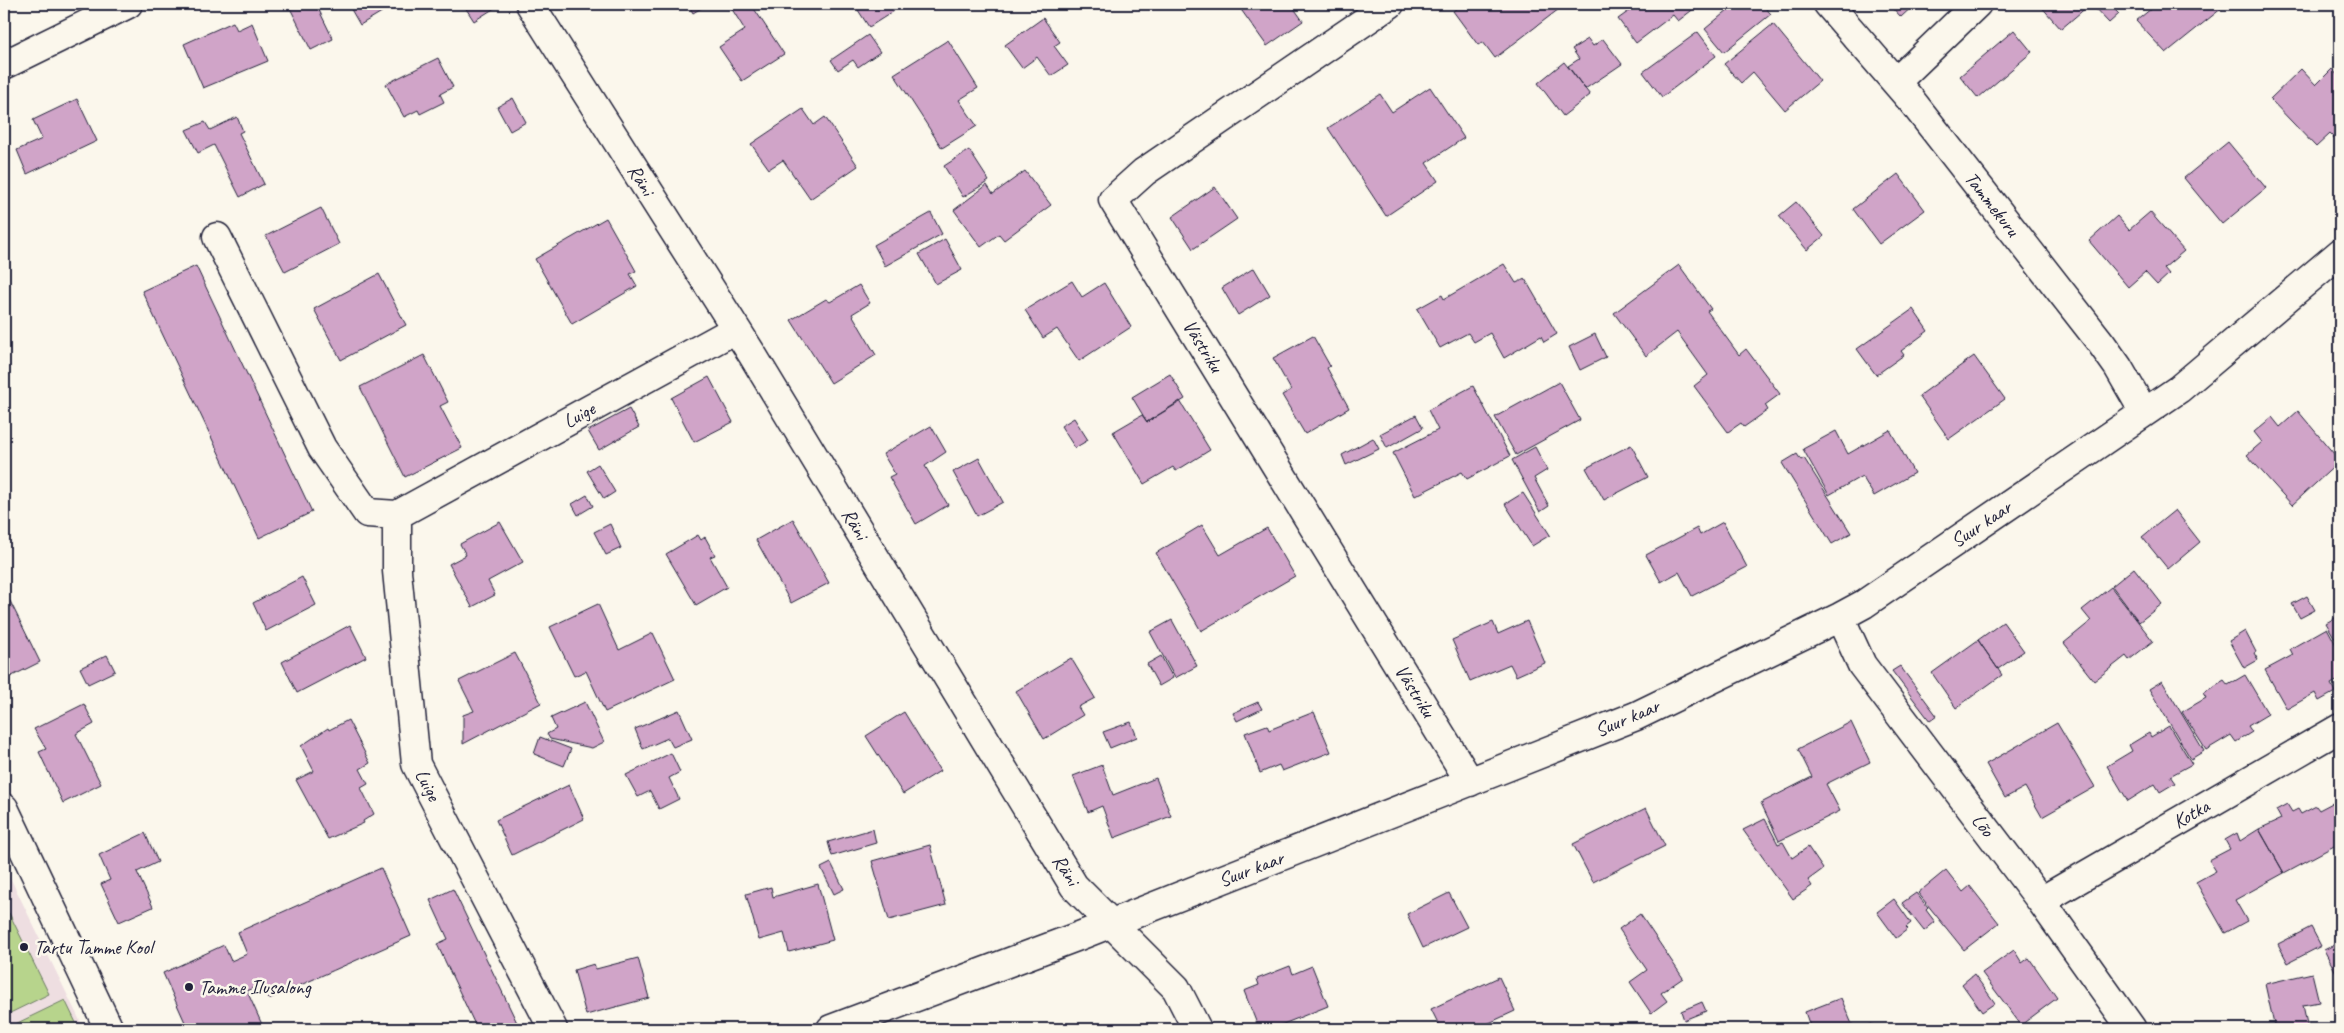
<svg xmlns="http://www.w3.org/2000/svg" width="2344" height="1033" font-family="Caveat,sans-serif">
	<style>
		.built { fill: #eedee1 }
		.green { fill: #b7d48c; stroke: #6c7b64 }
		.building { fill: #d0a4c8; stroke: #22223b }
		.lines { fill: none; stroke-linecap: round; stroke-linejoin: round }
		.minor-casing { stroke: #22223b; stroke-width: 31 }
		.minor { stroke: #fbf7ec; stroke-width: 28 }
		.poi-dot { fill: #22223b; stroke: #fbf7ec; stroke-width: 2 }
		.labels { text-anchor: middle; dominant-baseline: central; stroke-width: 5; stroke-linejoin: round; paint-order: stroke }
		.street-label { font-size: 20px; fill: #22223b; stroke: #fbf7ec }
		.poi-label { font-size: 20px; fill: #22223b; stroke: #fbf7ec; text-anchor: start }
	</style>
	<rect width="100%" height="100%" fill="#fbf7ec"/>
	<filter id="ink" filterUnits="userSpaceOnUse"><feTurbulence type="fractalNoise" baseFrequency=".02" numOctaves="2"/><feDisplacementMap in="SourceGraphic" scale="10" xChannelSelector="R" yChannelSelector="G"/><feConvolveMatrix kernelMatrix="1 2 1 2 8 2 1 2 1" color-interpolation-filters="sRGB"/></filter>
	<g filter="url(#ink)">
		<path class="built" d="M 4,865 L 84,1029 L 4,1029 Z"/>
		<path class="green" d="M 9,913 L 49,994 L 4,1016 L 4,915 Z
			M 65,1000 L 79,1029 L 5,1029 Z"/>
		<path class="building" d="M 288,4 L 316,4 L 333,39 L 311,50 Z
			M 348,4 L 395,4 L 360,25 Z
			M 463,4 L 501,4 L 474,21 Z
			M 688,4 L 708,4 L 693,13 Z
			M 734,4 L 751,4 L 784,54 L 742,81 L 719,47 L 745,30 L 730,6 Z
			M 867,4 L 889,4 L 894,11 L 869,27 L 858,10 Z
			M 1223,4 L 1235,4 L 1228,10 Z
			M 1237,4 L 1291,4 L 1303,21 L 1267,46 Z
			M 1463,4 L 1555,4 L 1559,9 L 1495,58 L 1483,42 L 1478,45 L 1453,11 Z
			M 1639,4 L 1700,4 L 1678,21 L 1673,15 L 1636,43 L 1618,19 Z
			M 1735,4 L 1762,4 L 1771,14 L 1724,52 L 1705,29 Z
			M 1889,4 L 1915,4 L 1901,17 Z
			M 2039,4 L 2086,4 L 2088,6 L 2061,29 Z
			M 2091,4 L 2109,4 L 2119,14 L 2109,23 Z
			M 2157,4 L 2218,4 L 2222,8 L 2166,53 L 2136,21 Z
			M 1043,18 L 1060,42 L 1054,46 L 1068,65 L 1051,76 L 1037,57 L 1022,68 L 1005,45 Z
			M 233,22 L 237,30 L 252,23 L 268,61 L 203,88 L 184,44 Z
			M 1773,24 L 1820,81 L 1785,110 L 1753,72 L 1741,83 L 1724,64 Z
			M 2014,30 L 2032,52 L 1978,98 L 1960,76 Z
			M 1698,32 L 1716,56 L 1662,97 L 1643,72 Z
			M 868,35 L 880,52 L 858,67 L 853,60 L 838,70 L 831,60 Z
			M 1588,39 L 1593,46 L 1603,39 L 1622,64 L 1585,89 L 1568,66 L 1579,59 L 1572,49 Z
			M 948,40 L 978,88 L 959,100 L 977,126 L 942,148 L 894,74 Z
			M 438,58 L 453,87 L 440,94 L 444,102 L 420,114 L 418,110 L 404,117 L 386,84 Z
			M 1564,62 L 1590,95 L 1563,116 L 1538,83 Z
			M 2301,69 L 2316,85 L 2332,69 L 2340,78 L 2340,135 L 2336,140 L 2330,134 L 2316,147 L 2270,99 Z
			M 1430,87 L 1464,138 L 1426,163 L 1438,181 L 1386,216 L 1328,128 L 1380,94 L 1392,112 Z
			M 513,98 L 526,122 L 510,131 L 497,107 Z
			M 77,99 L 97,141 L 27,174 L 17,150 L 42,139 L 33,120 Z
			M 803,109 L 814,125 L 825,117 L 858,166 L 810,199 L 783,160 L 769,169 L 751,144 Z
			M 237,117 L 243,131 L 239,133 L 264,184 L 240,197 L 214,145 L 198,153 L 186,130 L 205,122 L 210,130 Z
			M 2228,142 L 2266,188 L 2222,224 L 2184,178 Z
			M 969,150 L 989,181 L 963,197 L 944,166 Z
			M 1025,171 L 1051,205 L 1004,240 L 999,234 L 981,247 L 954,210 L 987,185 L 993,194 Z
			M 1898,174 L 1925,210 L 1879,244 L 1853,209 Z
			M 1215,187 L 1237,219 L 1193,249 L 1172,217 Z
			M 1796,202 L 1824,236 L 1807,250 L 1779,216 Z
			M 321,208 L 339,244 L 285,272 L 266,236 Z
			M 2150,212 L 2184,251 L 2164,268 L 2169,274 L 2157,285 L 2145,272 L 2128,287 L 2089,241 L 2117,216 L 2129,230 Z
			M 931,213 L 942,234 L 885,266 L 874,245 Z
			M 606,218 L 636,271 L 630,274 L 637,286 L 572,324 L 535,259 Z
			M 945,239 L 962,270 L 936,284 L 919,254 Z
			M 1504,264 L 1516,283 L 1525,279 L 1557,334 L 1544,342 L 1541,336 L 1504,358 L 1490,333 L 1474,342 L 1468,333 L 1440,348 L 1417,309 L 1442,295 L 1444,299 Z
			M 1679,265 L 1711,309 L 1707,311 L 1739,355 L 1746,349 L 1780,394 L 1765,405 L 1768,410 L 1744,427 L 1741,423 L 1728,432 L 1694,386 L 1708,375 L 1677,332 L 1646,356 L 1614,313 Z
			M 196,266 L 312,512 L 259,538 L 142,291 Z
			M 1254,268 L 1270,295 L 1238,315 L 1222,288 Z
			M 379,274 L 406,325 L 341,360 L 314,309 Z
			M 1072,281 L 1082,297 L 1104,283 L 1131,327 L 1079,361 L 1057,329 L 1043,338 L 1025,310 Z
			M 859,285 L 870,303 L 852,314 L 876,355 L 831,383 L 791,320 L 826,299 L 830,302 Z
			M 1913,309 L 1928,331 L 1901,351 L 1904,355 L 1876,375 L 1857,349 Z
			M 1595,334 L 1606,357 L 1580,370 L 1569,347 Z
			M 1313,336 L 1330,366 L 1327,368 L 1349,408 L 1305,434 L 1282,395 L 1291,390 L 1273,358 Z
			M 424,355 L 448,402 L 440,406 L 462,448 L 405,477 L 360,387 Z
			M 1974,356 L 2005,399 L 1949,439 L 1919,396 Z
			M 1170,374 L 1185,399 L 1147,422 L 1132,397 Z
			M 709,377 L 733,422 L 694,442 L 671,398 Z
			M 1559,382 L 1580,420 L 1516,455 L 1495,417 Z
			M 1473,386 L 1510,456 L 1467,479 L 1462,472 L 1415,496 L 1393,453 L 1438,430 L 1428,410 Z
			M 1180,401 L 1210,450 L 1176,471 L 1173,467 L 1144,484 L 1113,432 L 1142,415 L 1147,422 Z
			M 629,409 L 639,427 L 599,450 L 588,431 Z
			M 2298,411 L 2340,461 L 2292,505 L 2247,455 L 2262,442 L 2254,432 L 2272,417 L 2280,427 Z
			M 1416,415 L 1423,428 L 1387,448 L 1380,434 Z
			M 1074,418 L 1088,440 L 1075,448 L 1061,426 Z
			M 931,426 L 946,452 L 925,466 L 948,505 L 916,524 L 889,477 L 895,474 L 883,454 Z
			M 1890,430 L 1914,473 L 1874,496 L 1862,476 L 1829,495 L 1803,449 L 1836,431 L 1848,454 Z
			M 1373,438 L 1379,449 L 1346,465 L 1342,455 Z
			M 1631,445 L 1648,477 L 1604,500 L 1586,468 Z
			M 1535,447 L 1547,470 L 1534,478 L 1549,506 L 1540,512 L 1512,460 Z
			M 1797,454 L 1801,460 L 1804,458 L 1851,533 L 1832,544 L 1782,463 Z
			M 979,458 L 1003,502 L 977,516 L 953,472 Z
			M 598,464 L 615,492 L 604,499 L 587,471 Z
			M 1523,493 L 1550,535 L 1532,546 L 1505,504 Z
			M 587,495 L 593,506 L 578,515 L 572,504 Z
			M 2175,510 L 2200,542 L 2168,569 L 2142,537 Z
			M 793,519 L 829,583 L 791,603 L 756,540 Z
			M 500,522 L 523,562 L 488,581 L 495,595 L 472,607 L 449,564 L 466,555 L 460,544 Z
			M 1723,522 L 1747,567 L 1692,596 L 1679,572 L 1661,582 L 1646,555 L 1697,528 L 1700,535 Z
			M 610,524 L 621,548 L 606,555 L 594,532 Z
			M 1202,525 L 1220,555 L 1267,528 L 1295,576 L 1201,631 L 1156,553 Z
			M 698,535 L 701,540 L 705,537 L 715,555 L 710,557 L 727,587 L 696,605 L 666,554 Z
			M 2134,568 L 2162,604 L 2139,622 L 2112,586 Z
			M 302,577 L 316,605 L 266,631 L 253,603 Z
			M 2111,587 L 2153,641 L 2129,660 L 2126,656 L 2094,681 L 2064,643 L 2091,621 L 2082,610 Z
			M 2307,596 L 2315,610 L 2300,618 L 2292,604 Z
			M 10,601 L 40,662 L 4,680 L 4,604 Z
			M 598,604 L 619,650 L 653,633 L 675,679 L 605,712 L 586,671 L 574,676 L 550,627 Z
			M 2340,615 L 2340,647 L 2326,623 Z
			M 1172,620 L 1197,666 L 1175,678 L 1150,632 Z
			M 1527,621 L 1545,663 L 1516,676 L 1510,664 L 1470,681 L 1452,640 L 1493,622 L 1498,634 Z
			M 2003,622 L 2024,651 L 1998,669 L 1978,640 Z
			M 350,625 L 366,657 L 297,693 L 282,662 Z
			M 2327,628 L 2340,652 L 2340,679 L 2331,684 L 2335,692 L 2319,701 L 2315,693 L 2287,709 L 2265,670 L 2293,655 L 2290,649 Z
			M 2245,631 L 2256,652 L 2254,653 L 2258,660 L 2244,668 L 2229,641 Z
			M 1978,640 L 2002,675 L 1956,708 L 1932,673 Z
			M 515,653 L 541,703 L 463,744 L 463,715 L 474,711 L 459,681 Z
			M 107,655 L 115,671 L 88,684 L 80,668 Z
			M 1161,656 L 1173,678 L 1159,686 L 1147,664 Z
			M 1071,658 L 1095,698 L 1078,707 L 1083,715 L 1044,739 L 1016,691 Z
			M 1900,666 L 1937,716 L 1930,721 L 1892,671 Z
			M 2245,675 L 2268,714 L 2248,726 L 2252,732 L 2236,742 L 2231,735 L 2206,750 L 2182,712 L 2206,698 L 2203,693 L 2224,680 L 2228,685 Z
			M 2162,681 L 2204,751 L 2191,759 L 2149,689 Z
			M 585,702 L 604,742 L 592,748 L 550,739 L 547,734 L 556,729 L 551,718 Z
			M 1258,702 L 1262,709 L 1237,721 L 1233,713 Z
			M 84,704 L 94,724 L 76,734 L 101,784 L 63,803 L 39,752 L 46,749 L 34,729 Z
			M 679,710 L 692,739 L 673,747 L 668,738 L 643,749 L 635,729 Z
			M 904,712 L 940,771 L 903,794 L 866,736 Z
			M 1314,712 L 1331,752 L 1282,771 L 1279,765 L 1260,773 L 1245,733 L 1267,725 L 1269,730 Z
			M 348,720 L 370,763 L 360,769 L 368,784 L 361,788 L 374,814 L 363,821 L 364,823 L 328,839 L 296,780 L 314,771 L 301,746 L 328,728 L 329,730 Z
			M 1131,722 L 1137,737 L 1110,748 L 1103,732 Z
			M 1851,722 L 1870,762 L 1826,784 L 1840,811 L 1779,841 L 1761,803 L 1812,777 L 1798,749 Z
			M 2057,723 L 2095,787 L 2042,817 L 2025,787 L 2005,798 L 1986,764 Z
			M 2169,726 L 2192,764 L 2170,776 L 2175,783 L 2160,792 L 2155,784 L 2128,801 L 2107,766 L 2132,751 L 2129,745 L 2149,733 L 2151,737 Z
			M 540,737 L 571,749 L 564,766 L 534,754 Z
			M 671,753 L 680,772 L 669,778 L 679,799 L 659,809 L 650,791 L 638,797 L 626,775 Z
			M 1102,765 L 1113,795 L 1156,778 L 1171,816 L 1114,838 L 1102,806 L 1088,812 L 1073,776 Z
			M 569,785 L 584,819 L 512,855 L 496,820 Z
			M 2340,799 L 2340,853 L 2336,845 L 2284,873 L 2259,829 L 2281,819 L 2276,810 L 2287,804 L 2292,812 L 2298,809 L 2301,814 L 2316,806 L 2319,810 Z
			M 1646,808 L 1665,846 L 1593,882 L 1573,844 Z
			M 1765,819 L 1778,844 L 1783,842 L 1792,858 L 1808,847 L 1823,869 L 1808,880 L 1812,886 L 1793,899 L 1743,830 Z
			M 873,829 L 876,843 L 832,856 L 828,842 Z
			M 2259,829 L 2284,873 L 2235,900 L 2247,921 L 2225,933 L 2196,882 L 2216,871 L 2209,860 L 2230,849 L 2225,840 L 2237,833 L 2240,841 Z
			M 145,833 L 158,862 L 137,872 L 153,907 L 119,922 L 101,884 L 110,880 L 99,855 Z
			M 930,845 L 946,905 L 889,920 L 872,861 Z
			M 831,863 L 844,889 L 834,894 L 821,868 Z
			M 381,868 L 411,936 L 269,999 L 263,984 L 247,991 L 264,1029 L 188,1029 L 163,973 L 224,945 L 231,961 L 247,954 L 238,932 Z
			M 1946,870 L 1963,892 L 1970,886 L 1999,923 L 1964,950 L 1918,893 Z
			M 818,884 L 833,940 L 789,952 L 784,933 L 759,940 L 746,894 L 771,887 L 773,897 Z
			M 453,889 L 520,1029 L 477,1029 L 437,944 L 448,939 L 430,900 Z
			M 1449,893 L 1467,927 L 1423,948 L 1407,914 Z
			M 1916,893 L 1928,908 L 1926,910 L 1935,922 L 1924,931 L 1902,903 Z
			M 1894,899 L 1911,923 L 1906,927 L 1908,929 L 1896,938 L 1877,912 Z
			M 1640,914 L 1683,978 L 1661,993 L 1667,1001 L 1651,1013 L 1630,982 L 1647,970 L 1619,929 Z
			M 2311,927 L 2321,946 L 2288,963 L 2278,944 Z
			M 2340,942 L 2340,980 L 2324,950 Z
			M 2014,950 L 2022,963 L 2029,958 L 2057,998 L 2021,1025 L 1982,973 Z
			M 638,958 L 649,998 L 586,1015 L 574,970 L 594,964 L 596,969 Z
			M 1290,966 L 1293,974 L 1312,966 L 1328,1006 L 1271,1029 L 1259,1029 L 1244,991 L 1259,985 L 1257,979 Z
			M 2312,973 L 2319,1002 L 2303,1005 L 2308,1029 L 2275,1029 L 2265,984 Z
			M 1974,974 L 1995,1003 L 1982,1012 L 1962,984 Z
			M 1499,977 L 1515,1011 L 1476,1029 L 1441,1029 L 1431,1009 Z
			M 1841,998 L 1854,1029 L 1811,1029 L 1805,1012 Z
			M 1702,1002 L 1706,1011 L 1684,1020 L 1681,1011 Z
			M 1872,1024 L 1874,1029 L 1859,1029 Z"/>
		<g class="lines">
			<defs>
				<path id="minor" d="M 530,4 L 752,354 L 1074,886 L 1176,988 L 1197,1029
					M 1390,4 L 1144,172 L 1113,200 L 1470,782
					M 1828,4 L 1911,100 L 2101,343 L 2118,367 L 2144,412
					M 4,65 L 128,4
					M 1896,82 L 1977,4
					M 217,237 L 322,448 L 367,513 L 397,515
					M 1840,617 L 1862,665 L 2041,901 L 2132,1029
					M 4,808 L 109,1029
					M 2041,901 L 2340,728
					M 553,1029 L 416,764 L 397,571 L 397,515 L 736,329
					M 831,1029 L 1079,936 L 1636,716 L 1840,617 L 1864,604 L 2179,389 L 2340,253"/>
			</defs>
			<use href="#minor" class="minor-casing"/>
			<use href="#minor" class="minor"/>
		</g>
	</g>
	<g class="poi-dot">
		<circle cx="24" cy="947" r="5"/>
		<circle cx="189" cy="987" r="5"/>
	</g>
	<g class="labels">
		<g class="street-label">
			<text transform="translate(641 180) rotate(58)">Räni</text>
			<text transform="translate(1992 204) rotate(52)">Tammekuru</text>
			<text transform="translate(1203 346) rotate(58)">Västriku</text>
			<text transform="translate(579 415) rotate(-29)">Luige</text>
			<text transform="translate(855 524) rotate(59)">Räni</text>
			<text transform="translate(1981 524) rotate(-34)">Suur kaar</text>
			<text transform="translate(1415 691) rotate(58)">Västriku</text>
			<text transform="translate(1627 718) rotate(-23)">Suur kaar</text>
			<text transform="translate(428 785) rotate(63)">Luige</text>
			<text transform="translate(2191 814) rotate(-30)">Kotka</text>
			<text transform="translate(1983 825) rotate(53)">Lõo</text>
			<text transform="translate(1251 869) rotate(-21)">Suur kaar</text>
			<text transform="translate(1066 870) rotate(57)">Räni</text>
		</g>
		<g class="poi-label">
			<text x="34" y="947">Tartu Tamme Kool</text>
			<text x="199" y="987">Tamme Ilusalong</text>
		</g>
	</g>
	<rect width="2344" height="1033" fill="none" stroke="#fbf7ec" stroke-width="20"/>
	<rect x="10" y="10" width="2324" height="1013" fill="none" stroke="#22223b" stroke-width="2" filter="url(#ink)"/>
</svg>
